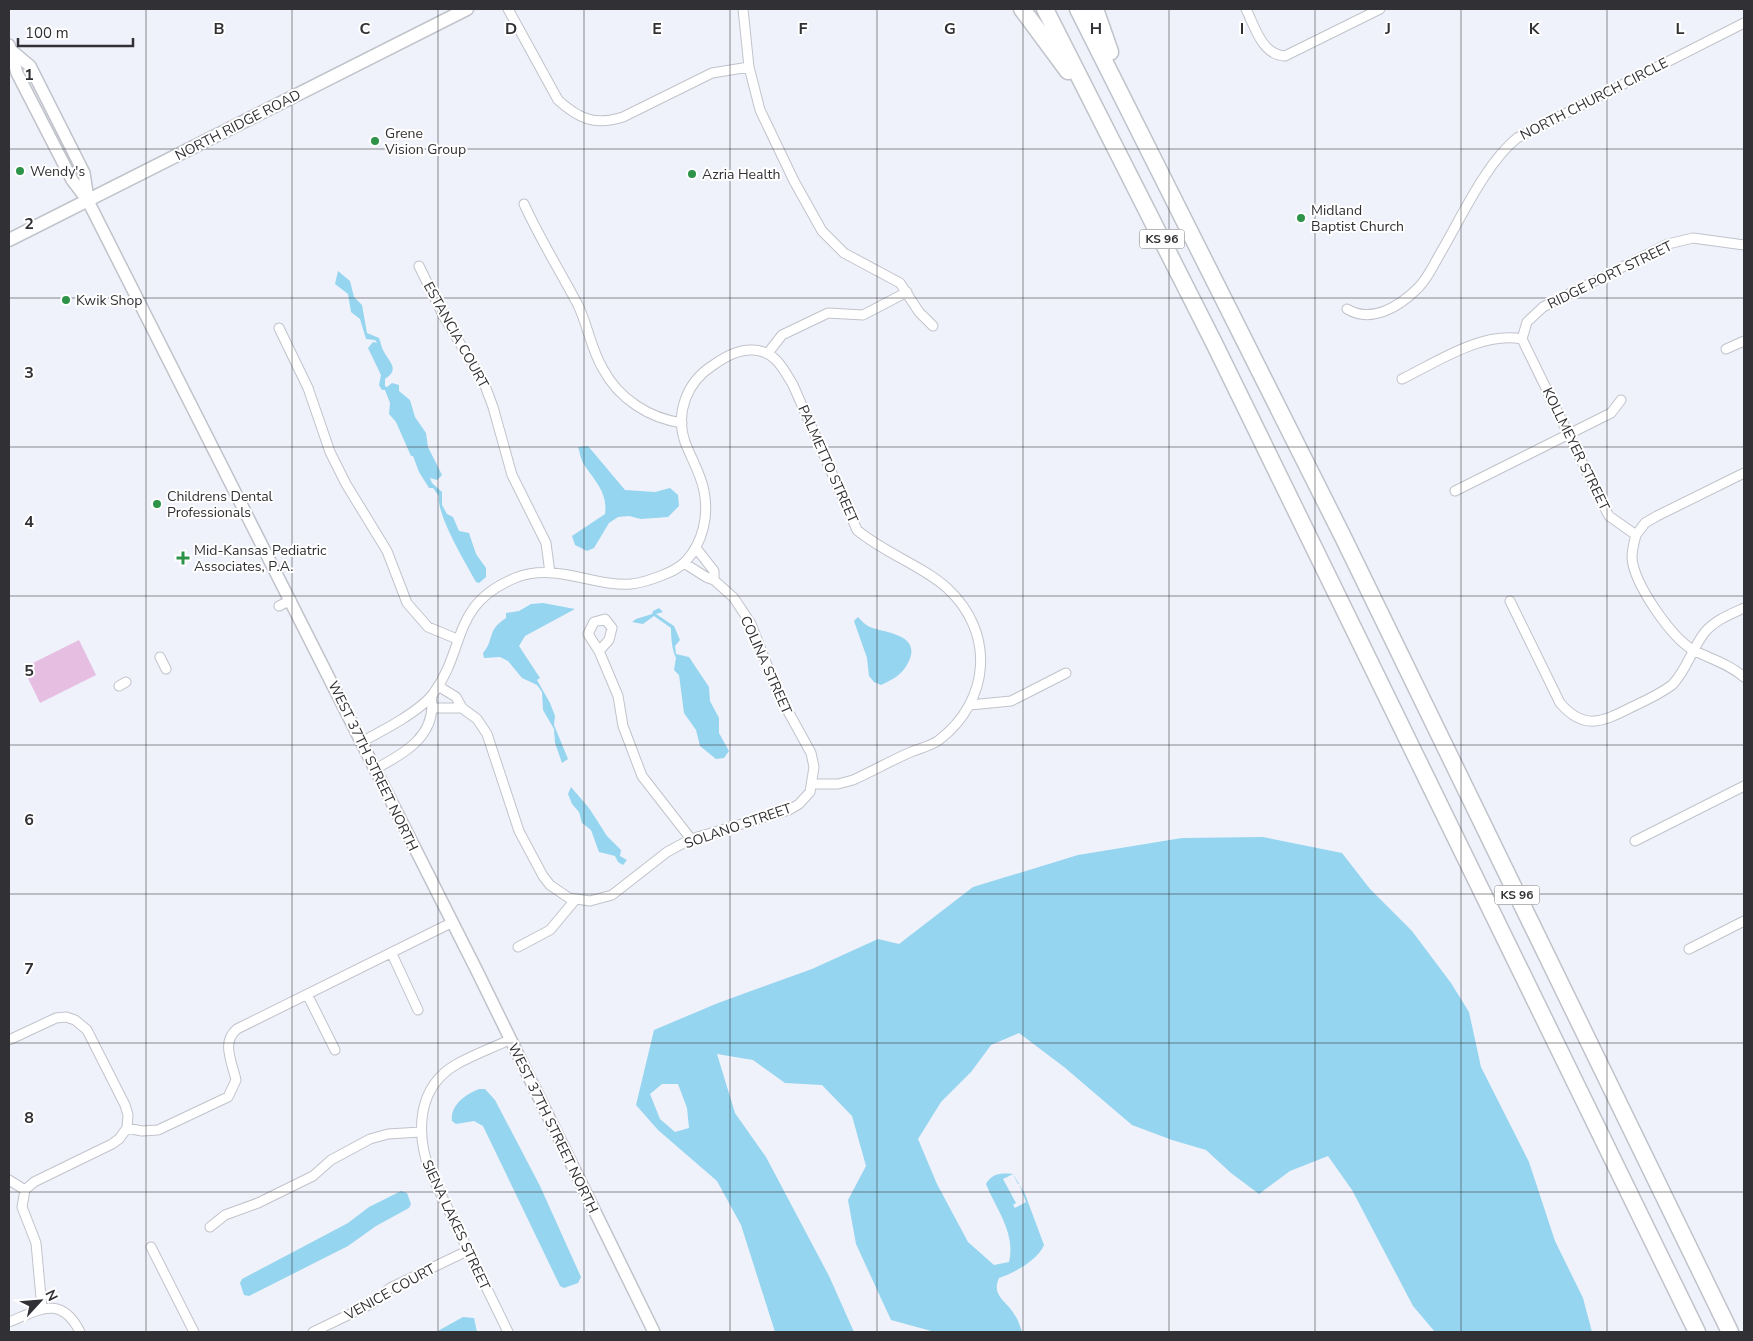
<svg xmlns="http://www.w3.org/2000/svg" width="1753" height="1341" font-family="'Nunito Sans',sans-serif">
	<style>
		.green { fill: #e5bee2 }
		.water { fill: #95d5ef; fill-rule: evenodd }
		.pier { fill: #f0f2fb }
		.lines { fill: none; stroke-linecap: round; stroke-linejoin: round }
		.minor-casing { stroke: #c1c3cb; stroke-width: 11 }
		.tertiary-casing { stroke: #c1c3cb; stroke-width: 14 }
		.secondary-casing { stroke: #c1c3cb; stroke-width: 15 }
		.motorway-casing { stroke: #c1c3cb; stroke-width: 19 }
		.minor { stroke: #fff; stroke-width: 9 }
		.tertiary { stroke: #fff; stroke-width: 11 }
		.secondary { stroke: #fff; stroke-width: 12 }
		.motorway { stroke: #fff; stroke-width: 16 }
		.grid { fill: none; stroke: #313135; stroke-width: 1; stroke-opacity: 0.55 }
		.poi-dot { fill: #2c9349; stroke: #fff; stroke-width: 2 }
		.labels { text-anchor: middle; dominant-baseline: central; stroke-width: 4; stroke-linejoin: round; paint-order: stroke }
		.shield { fill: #fff; stroke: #6f6f72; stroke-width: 1 }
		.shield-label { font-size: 12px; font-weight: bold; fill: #313135 }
		.street-label { font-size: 14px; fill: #313135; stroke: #fff }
		.poi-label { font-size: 14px; fill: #313135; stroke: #fff; text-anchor: start }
		.grid-label { font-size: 16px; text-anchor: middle; font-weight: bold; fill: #313135; stroke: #fff; stroke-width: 4; stroke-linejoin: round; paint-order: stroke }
	</style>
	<rect width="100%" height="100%" fill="#f0f2fb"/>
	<path class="green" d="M 79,640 L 96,675 L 40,703 L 23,668 Z"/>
	<path class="water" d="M 338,271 L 350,281 L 354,297 L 362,305 L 367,333 L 379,338 C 381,343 381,346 383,350 C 388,361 401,369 385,379 L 385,386 L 387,387 L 392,383 L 399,385 L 399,391 L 410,400 L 415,417 L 426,433 L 428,447 L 442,475 L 437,480 L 430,478 L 432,483 L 442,492 L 442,505 L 447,514 L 453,517 L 459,531 L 469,533 L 476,554 L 486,568 L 486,577 L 479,583 L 476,582 C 466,564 436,514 439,496 L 433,488 L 429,488 L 419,472 L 413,456 L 411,456 L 396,422 L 389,414 L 390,403 L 385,390 L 382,390 L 379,385 L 381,375 L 368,348 L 373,342 L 377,343 L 375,340 L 366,339 L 360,319 L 351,312 L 348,294 L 335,284 Z
		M 588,446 L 625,490 L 655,492 L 670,488 L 678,495 L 679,506 L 668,517 L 641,519 L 629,516 L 618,517 L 609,523 L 594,548 L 587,551 L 575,545 L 572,536 L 605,514 C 608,493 595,481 585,466 C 581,461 580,453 578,447 Z
		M 543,603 L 575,609 L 525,636 L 519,646 L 540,678 L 537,680 L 550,703 L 555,716 L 554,725 L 568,759 L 562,763 L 555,743 L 554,729 L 543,710 L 542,692 L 537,685 L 522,678 L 508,661 L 500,657 L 484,658 L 483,653 C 495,639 486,631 506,618 L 506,613 L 519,611 L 531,604 Z
		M 659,608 L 663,612 L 656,614 L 674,626 L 680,640 L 675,646 L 676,654 L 689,657 L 709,687 L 710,701 L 719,718 L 719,733 L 729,751 L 724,758 L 716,759 L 700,746 L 696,730 L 684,713 L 679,675 L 674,670 L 676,658 C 672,650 671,638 671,628 L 654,616 L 643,624 L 632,622 L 636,619 L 652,614 L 653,611 Z
		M 858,617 C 861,620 865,625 870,627 C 885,633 921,634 909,661 C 903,674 894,679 881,685 L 874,682 L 869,676 L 867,658 L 854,621 Z
		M 571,787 L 589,808 L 607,836 L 621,850 L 620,856 L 627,860 L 623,865 L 618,862 L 615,856 L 599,852 L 591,830 L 582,823 L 579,812 L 572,804 L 568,794 Z
		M 1263,837 L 1342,853 L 1370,889 L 1412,931 L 1451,983 L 1469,1012 L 1481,1067 L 1529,1162 L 1555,1241 L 1583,1298 L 1592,1332 L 1435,1332 L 1413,1306 L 1352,1190 L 1328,1156 L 1290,1171 L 1259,1194 L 1231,1173 L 1206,1150 L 1172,1140 L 1132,1125 L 1064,1067 L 1019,1033 L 991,1045 L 971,1072 L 941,1102 L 918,1139 L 937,1184 L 968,1242 L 994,1265 L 1009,1262 C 1016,1233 996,1209 986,1184 C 992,1173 1002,1173 1013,1174 L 1025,1194 L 1044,1245 C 1038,1260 1014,1273 999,1278 C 991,1296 1006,1300 1014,1314 C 1018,1319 1020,1326 1022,1332 L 935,1332 L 891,1320 L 856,1244 L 848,1200 L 866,1166 L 852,1116 L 822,1085 L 785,1083 L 753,1060 L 717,1054 L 735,1113 L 766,1157 L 829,1276 L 854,1332 L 775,1332 L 741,1225 L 717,1181 L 658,1130 L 636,1105 L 654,1030 L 718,1003 L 812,969 L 878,939 L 899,944 L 973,887 L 1078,855 L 1182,838 ZM 662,1084 L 678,1084 L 687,1108 L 689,1128 L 675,1132 L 660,1119 L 650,1094 Z
		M 479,1089 L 485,1089 L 495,1100 L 540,1186 L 581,1277 L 578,1283 L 564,1288 L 560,1286 L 483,1126 L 474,1121 L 456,1124 L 452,1121 C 450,1105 466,1094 479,1089 Z
		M 401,1191 L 407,1193 L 411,1204 L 409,1208 L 376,1226 L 348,1246 L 249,1296 L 244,1295 L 240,1283 L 242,1279 L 348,1223 L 369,1207 Z
		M 463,1317 L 474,1318 L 477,1332 L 436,1332 Z"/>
	<path class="pier" d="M 1013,1174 L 1018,1184 L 1022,1184 L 1020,1186 L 1026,1202 L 1015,1208 L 1013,1205 L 1016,1203 L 1003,1179 Z"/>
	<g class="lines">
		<defs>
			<path id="minor" d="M 508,9 L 558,100 C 579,119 595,126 623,117 L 712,73 L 749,67
				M 743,9 L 749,67 L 760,110 L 794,181 L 822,231 L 844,253 L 900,283 L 919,312 L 933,326
				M 1246,9 C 1255,27 1262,55 1285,56 L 1380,9
				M 524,204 C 540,239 560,271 578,305 C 588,326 591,349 603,369 C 619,399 649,418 682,423
				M 419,266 L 444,317 L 484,383 L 493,407 L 512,475 L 546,543 L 550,573
				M 1347,309 C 1372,324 1400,306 1418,288 C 1428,278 1434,264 1441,252 C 1461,218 1486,163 1517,138 L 1744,23
				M 279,328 L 308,388 L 330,452 L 346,484 L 387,551 L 407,603 L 428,627 L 457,639
				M 1522,339 L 1601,501 L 1609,516 L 1636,535 C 1634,542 1632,551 1632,558 C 1634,584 1671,637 1693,650 C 1711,659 1729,664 1744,677
				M 1522,339 L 1527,322 L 1543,307 L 1668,244 L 1693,238 L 1744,245
				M 1726,349 L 1744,341
				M 768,353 L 782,335 L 828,313 L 863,315 L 907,292
				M 1402,379 C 1437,362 1482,331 1522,339
				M 1455,491 L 1611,413 L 1621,400
				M 1636,535 L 1645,523 L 1657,516 L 1744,473
				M 684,563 L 706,577 L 714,580 L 714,571 L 696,548
				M 1510,601 L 1560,703 C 1585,732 1604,721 1634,706 C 1647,700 1660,694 1672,685 C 1687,670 1692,648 1705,632 C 1715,620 1731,614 1744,608
				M 279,606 L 291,600
				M 599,651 L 588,634 L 594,622 L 605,619 L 612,628 L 609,640 L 599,651 L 618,696 L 623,726 L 642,776 L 691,839
				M 160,657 L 166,669
				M 119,686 L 126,682
				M 438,686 L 456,697 L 462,708 L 477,719 L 487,734 L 519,831 L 543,876 L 550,885 L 569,898 L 590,901 L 612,895 L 667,852 L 691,839 L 789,810 L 799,804 L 810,792 L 814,767 L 811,753 L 778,693 L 751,624 L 734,598 L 714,580
				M 970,705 L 1011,701 L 1066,673
				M 433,708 L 462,708
				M 361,742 C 382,731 419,712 433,694 C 467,648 450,605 515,578 C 555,562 594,587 631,584 C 642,583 653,579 663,575 C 671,572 680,567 686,561 C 703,542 709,516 704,491 C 701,474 691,458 685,442 C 675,413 687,382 712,366 C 724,357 738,349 753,350 C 775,351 783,368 793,385 L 857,530 C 884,553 923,566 947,588 C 995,632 991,700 939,740 C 931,746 921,748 911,752 C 892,760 873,771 853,780 L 838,784 L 813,784
				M 375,769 C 404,754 438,735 431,696
				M 1635,841 L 1744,786
				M 518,947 L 550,930 L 575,900
				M 1689,949 L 1744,921
				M 392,954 L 418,1010
				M 308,996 L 335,1050
				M 9,1040 L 56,1018 L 66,1017 L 75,1020 L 87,1030 L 125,1105 L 128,1115 L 127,1128
				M 9,1180 L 25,1190 L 22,1207 L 36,1243 L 42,1308
				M 25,1190 L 34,1182 L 112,1144 L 119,1139 L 127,1128 L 142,1131 L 158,1130 L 228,1097 L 236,1080 C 232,1062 221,1042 237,1029 L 451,923
				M 210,1227 L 225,1215 L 258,1203 L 313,1176 L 331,1160 L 370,1139 L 388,1134 L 421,1132
				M 151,1247 L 194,1332
				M 9,1322 C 39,1310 61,1294 80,1332
				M 313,1332 L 373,1303 L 390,1288 L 467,1251
				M 508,1332 L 430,1172 C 416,1134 416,1087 457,1064 C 473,1055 492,1048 509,1040"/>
			<path id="tertiary" d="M 9,45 L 17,73 L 72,180 L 88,201 L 476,969 L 654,1332
				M 11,50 L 30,66 L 84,173 L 88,199"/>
			<path id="secondary" d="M 9,240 L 467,9"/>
			<path id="motorway" d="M 1022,9 L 1068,71
				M 1045,9 L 1214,343 L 1697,1332
				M 1078,9 L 1343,537 L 1730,1332
				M 1095,9 L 1110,52"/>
		</defs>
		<use href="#minor" class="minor-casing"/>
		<use href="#tertiary" class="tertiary-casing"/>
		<use href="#secondary" class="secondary-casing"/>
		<use href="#motorway" class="motorway-casing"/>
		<use href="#minor" class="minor"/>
		<use href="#tertiary" class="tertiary"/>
		<use href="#secondary" class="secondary"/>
		<use href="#motorway" class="motorway"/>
	</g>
	<path class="grid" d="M 146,9 L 146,1332M 292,9 L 292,1332M 438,9 L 438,1332M 584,9 L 584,1332M 730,9 L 730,1332M 877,9 L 877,1332M 1023,9 L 1023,1332M 1169,9 L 1169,1332M 1315,9 L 1315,1332M 1461,9 L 1461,1332M 1607,9 L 1607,1332M 9,149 L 1744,149M 9,298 L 1744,298M 9,447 L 1744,447M 9,596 L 1744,596M 9,745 L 1744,745M 9,894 L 1744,894M 9,1043 L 1744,1043M 9,1192 L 1744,1192"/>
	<g class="poi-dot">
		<circle cx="375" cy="141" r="5"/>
		<circle cx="20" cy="171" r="5"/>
		<circle cx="692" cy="174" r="5"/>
		<circle cx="1301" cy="218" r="5"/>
		<circle cx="66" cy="300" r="5"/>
		<circle cx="157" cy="504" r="5"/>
		<path d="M180.5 550.5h5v5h5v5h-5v5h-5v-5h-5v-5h5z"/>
	</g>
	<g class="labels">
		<g class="shield">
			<rect x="1139.5" y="229.5" width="45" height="19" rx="4"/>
			<rect x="1494.5" y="885.5" width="45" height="19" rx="4"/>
		</g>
		<g class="shield-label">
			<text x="1162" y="239">KS 96</text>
			<text x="1517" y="895">KS 96</text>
		</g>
		<g class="street-label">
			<text transform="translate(1594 99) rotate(-27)">NORTH CHURCH CIRCLE</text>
			<text transform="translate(238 125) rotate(-27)">NORTH RIDGE ROAD</text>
			<text transform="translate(1610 275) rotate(-26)">RIDGE PORT STREET</text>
			<text transform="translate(456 335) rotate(61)">ESTANCIA COURT</text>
			<text transform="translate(1576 449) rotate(64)">KOLLMEYER STREET</text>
			<text transform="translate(828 464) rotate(66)">PALMETTO STREET</text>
			<text transform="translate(766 665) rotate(66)">COLINA STREET</text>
			<text transform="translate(373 766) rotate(64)">WEST 37TH STREET NORTH</text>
			<text transform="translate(738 826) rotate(-19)">SOLANO STREET</text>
			<text transform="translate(553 1128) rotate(64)">WEST 37TH STREET NORTH</text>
			<text transform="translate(456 1225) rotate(65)">SIENA LAKES STREET</text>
			<text transform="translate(390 1292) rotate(-29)">VENICE COURT</text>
		</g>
		<g class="poi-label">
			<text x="385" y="133">Grene<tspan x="385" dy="16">Vision Group</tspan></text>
			<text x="30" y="171">Wendy's</text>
			<text x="702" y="174">Azria Health</text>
			<text x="1311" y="210">Midland<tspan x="1311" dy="16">Baptist Church</tspan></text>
			<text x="76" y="300">Kwik Shop</text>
			<text x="167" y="496">Childrens Dental<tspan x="167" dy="16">Professionals</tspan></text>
			<text x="194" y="550">Mid-Kansas Pediatric<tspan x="194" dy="16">Associates, P.A.</tspan></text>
		</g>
	</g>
	<g class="grid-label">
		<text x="219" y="34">B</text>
		<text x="365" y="34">C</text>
		<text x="511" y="34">D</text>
		<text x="657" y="34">E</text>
		<text x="803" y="34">F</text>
		<text x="950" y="34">G</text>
		<text x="1096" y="34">H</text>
		<text x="1242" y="34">I</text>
		<text x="1388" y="34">J</text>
		<text x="1534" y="34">K</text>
		<text x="1680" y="34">L</text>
		<text x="29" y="80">1</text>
		<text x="29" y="229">2</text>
		<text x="29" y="378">3</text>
		<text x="29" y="527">4</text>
		<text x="29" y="676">5</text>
		<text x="29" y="825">6</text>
		<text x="29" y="974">7</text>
		<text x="29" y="1123">8</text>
	</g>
	<rect width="1753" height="1341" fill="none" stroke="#313135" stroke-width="20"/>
	<g transform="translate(40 1301) rotate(64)" stroke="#ffffff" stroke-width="4" paint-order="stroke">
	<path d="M0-4L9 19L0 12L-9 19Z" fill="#313135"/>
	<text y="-8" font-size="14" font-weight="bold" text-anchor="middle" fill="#313135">N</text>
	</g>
	<path d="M18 38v8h115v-8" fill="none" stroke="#313135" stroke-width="2.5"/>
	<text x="25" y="38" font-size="15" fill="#313135" stroke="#ffffff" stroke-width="4" paint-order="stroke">100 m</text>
</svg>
